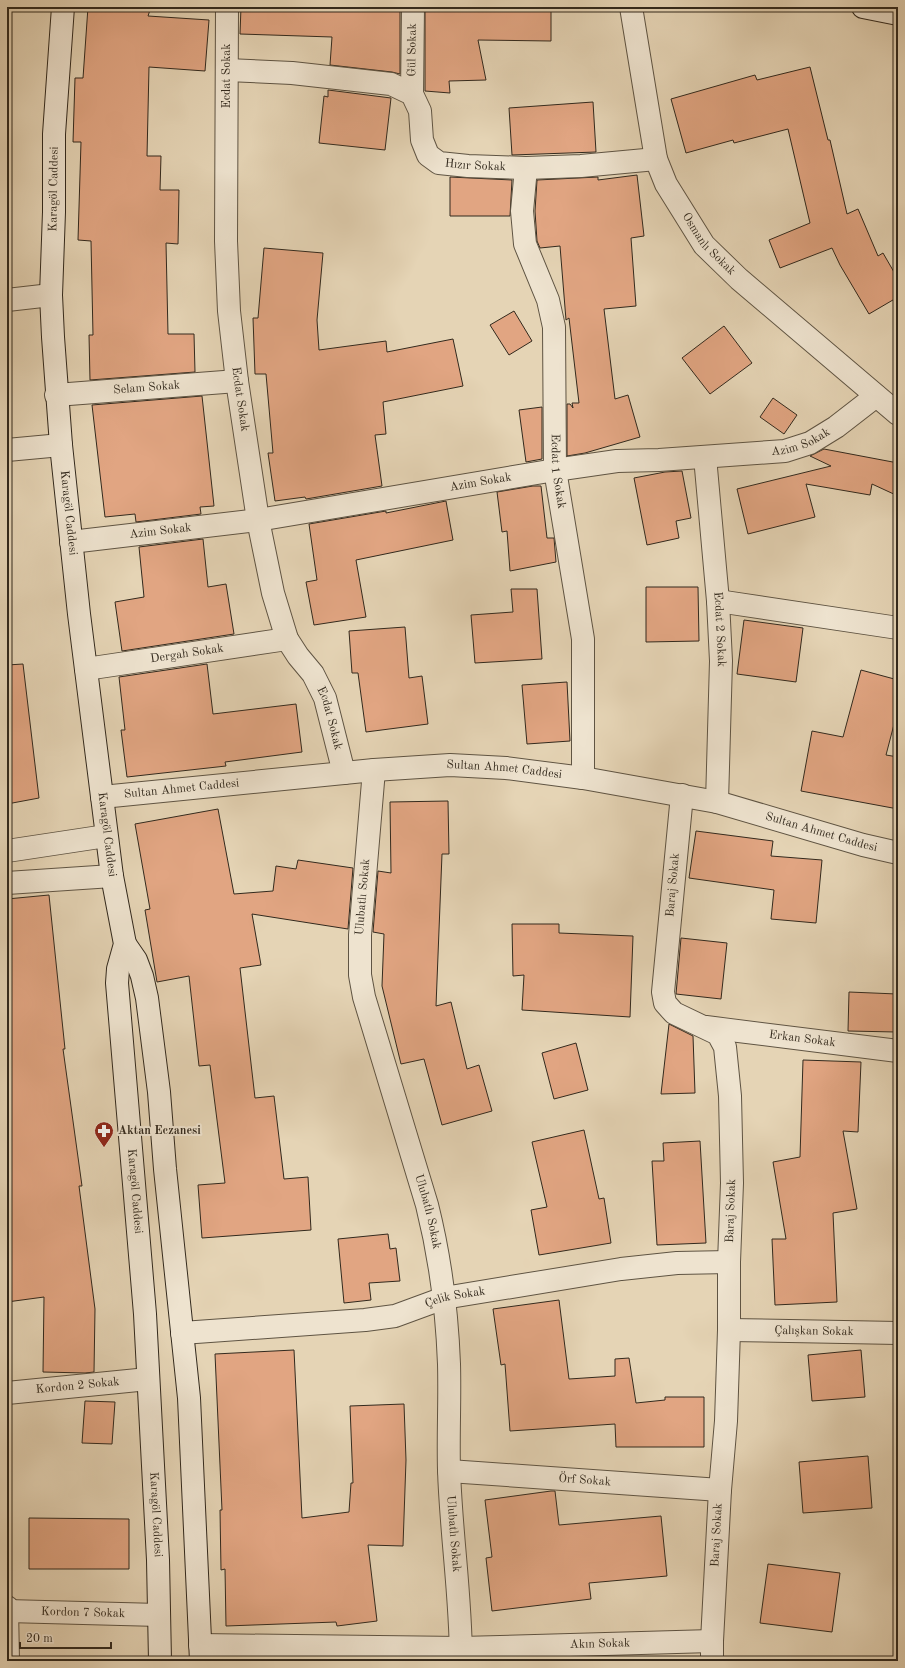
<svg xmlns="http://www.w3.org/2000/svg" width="905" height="1668" font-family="'Old Standard TT',serif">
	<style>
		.building { fill: #e1a582; stroke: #32291d }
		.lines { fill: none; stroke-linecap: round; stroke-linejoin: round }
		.minor-casing { stroke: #5f5443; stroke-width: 24 }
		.tertiary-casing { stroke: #5f5443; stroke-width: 24 }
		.secondary-casing { stroke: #32291d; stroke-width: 24 }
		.minor { stroke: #eee3cf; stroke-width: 22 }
		.tertiary { stroke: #eee3cf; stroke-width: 22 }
		.secondary { stroke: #eee3cf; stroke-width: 22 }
		.labels { text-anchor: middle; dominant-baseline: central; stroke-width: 4; stroke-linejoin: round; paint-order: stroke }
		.street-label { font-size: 12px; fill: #32291d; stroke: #eee3cf }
		.poi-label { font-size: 12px; font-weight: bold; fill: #32291d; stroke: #eee3cf; text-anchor: start }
	</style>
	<rect width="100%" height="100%" fill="#e5d4b5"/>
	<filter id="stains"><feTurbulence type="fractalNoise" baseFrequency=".005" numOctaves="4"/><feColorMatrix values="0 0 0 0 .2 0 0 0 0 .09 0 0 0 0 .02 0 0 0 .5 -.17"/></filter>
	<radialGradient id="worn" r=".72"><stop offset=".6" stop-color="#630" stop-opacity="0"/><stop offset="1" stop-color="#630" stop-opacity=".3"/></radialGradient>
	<path class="building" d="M 88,7 L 151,7 L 148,16 L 209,20 L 205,71 L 149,67 L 147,156 L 161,156 L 160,190 L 179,190 L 178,244 L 166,243 L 168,334 L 194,334 L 195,372 L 90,380 L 89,335 L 93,335 L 91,241 L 78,240 L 81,142 L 73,142 L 75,78 L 83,78 Z
		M 241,7 L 400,7 L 400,74 L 392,72 L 330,65 L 332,37 L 240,34 Z
		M 425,7 L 551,7 L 551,41 L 478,40 L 486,80 L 449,81 L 450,93 L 425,91 Z
		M 810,67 L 828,140 L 830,140 L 847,214 L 858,209 L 878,256 L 883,253 L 898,279 L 898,297 L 869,314 L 840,265 L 832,248 L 780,268 L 769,240 L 810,223 L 788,129 L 734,143 L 733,140 L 686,153 L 671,99 L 755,75 L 757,80 Z
		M 328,90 L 391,98 L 385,150 L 319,143 L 324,96 L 328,97 Z
		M 593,102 L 596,152 L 512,155 L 509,108 Z
		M 637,175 L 644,236 L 631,238 L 636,306 L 604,309 L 615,399 L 628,395 L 640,437 L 585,453 L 567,456 L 567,404 L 570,404 L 573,408 L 572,403 L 579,403 L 569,318 L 566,320 L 560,246 L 540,248 L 537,241 L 535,211 L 537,180 L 598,177 L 598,180 Z
		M 450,177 L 512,180 L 510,216 L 450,216 Z
		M 264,248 L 323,253 L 317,320 L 319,350 L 386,341 L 387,352 L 453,339 L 463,386 L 383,402 L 386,434 L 375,435 L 382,486 L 306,499 L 305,497 L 275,501 L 268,453 L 273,453 L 266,374 L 255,374 L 253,318 L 258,318 Z
		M 514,311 L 532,341 L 509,355 L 490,325 Z
		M 724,326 L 752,363 L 710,394 L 682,358 Z
		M 202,396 L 214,506 L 200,507 L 201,514 L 136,522 L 135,514 L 105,517 L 92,405 Z
		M 773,398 L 797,415 L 784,434 L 760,417 Z
		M 542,407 L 542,459 L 526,462 L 519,410 Z
		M 824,449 L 898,463 L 898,496 L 872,484 L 870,495 L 806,484 L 815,517 L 748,534 L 737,489 L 831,466 L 810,456 Z
		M 682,471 L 691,518 L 676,521 L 679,538 L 647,545 L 634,478 L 665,472 Z
		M 533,486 L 541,486 L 547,538 L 554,538 L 556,562 L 510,571 L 507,531 L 502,532 L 497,492 Z
		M 446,501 L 453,540 L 356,560 L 366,617 L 314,625 L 306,582 L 317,580 L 309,524 L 386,511 L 386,513 Z
		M 203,539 L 208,587 L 226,584 L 234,634 L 122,651 L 115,602 L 144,597 L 139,547 Z
		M 646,587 L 698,587 L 699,641 L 646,642 Z
		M 511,589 L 537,589 L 542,659 L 475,663 L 471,615 L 513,612 Z
		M 744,620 L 803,628 L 796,682 L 737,674 Z
		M 405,627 L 409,678 L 422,676 L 428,724 L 366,732 L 358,673 L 352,673 L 349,631 Z
		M 23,664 L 39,798 L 7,804 L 7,665 Z
		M 207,664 L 213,714 L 296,704 L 302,752 L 225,762 L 226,766 L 127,777 L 121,730 L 125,730 L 119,677 Z
		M 861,670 L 898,680 L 898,709 L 886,755 L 898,757 L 898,809 L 801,791 L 812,731 L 843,737 Z
		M 567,682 L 570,741 L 527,744 L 522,685 Z
		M 448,801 L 449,854 L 442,854 L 436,1006 L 451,1002 L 467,1069 L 479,1065 L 492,1111 L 442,1125 L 424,1059 L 401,1064 L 382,986 L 384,934 L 373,932 L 378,871 L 391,873 L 390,802 Z
		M 218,809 L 234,894 L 273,891 L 276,866 L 296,869 L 298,860 L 353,868 L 348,929 L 252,914 L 261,965 L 240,968 L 255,1098 L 274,1096 L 284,1179 L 308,1177 L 311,1230 L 202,1238 L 198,1185 L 225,1183 L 210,1065 L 199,1066 L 189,976 L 157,982 L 145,910 L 150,909 L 135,824 Z
		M 696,831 L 773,841 L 771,856 L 822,860 L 816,923 L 771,919 L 774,890 L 689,878 Z
		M 49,895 L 65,1049 L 63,1049 L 82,1186 L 79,1186 L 95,1309 L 94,1372 L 85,1373 L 43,1372 L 44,1297 L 7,1302 L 7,899 Z
		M 512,924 L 559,924 L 559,933 L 633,936 L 630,1017 L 522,1010 L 524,975 L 513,976 Z
		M 681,938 L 727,943 L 721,999 L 676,994 Z
		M 849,992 L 897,994 L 896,1032 L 848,1031 Z
		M 669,1024 L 693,1036 L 695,1093 L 661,1094 Z
		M 576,1043 L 588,1090 L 554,1099 L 542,1053 Z
		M 803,1060 L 861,1062 L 858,1132 L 843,1131 L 857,1209 L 833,1213 L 837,1302 L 775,1305 L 772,1239 L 786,1239 L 773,1162 L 800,1157 Z
		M 584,1130 L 599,1199 L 604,1198 L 611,1243 L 539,1255 L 531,1210 L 547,1207 L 532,1142 Z
		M 700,1141 L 706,1243 L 657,1245 L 652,1161 L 664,1161 L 663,1143 Z
		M 388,1234 L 390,1249 L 396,1248 L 400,1281 L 369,1283 L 371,1300 L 344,1303 L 338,1239 Z
		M 559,1300 L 569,1379 L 615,1376 L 615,1359 L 629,1358 L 636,1403 L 665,1400 L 665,1397 L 704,1397 L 704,1447 L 616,1447 L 615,1424 L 510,1431 L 505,1364 L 501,1365 L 493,1309 Z
		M 294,1350 L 302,1518 L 349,1512 L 351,1483 L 353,1483 L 350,1406 L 404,1404 L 406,1460 L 403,1546 L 368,1545 L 377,1621 L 337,1626 L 336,1622 L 226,1626 L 225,1569 L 221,1570 L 220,1510 L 222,1510 L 215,1354 Z
		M 861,1350 L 865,1397 L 812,1401 L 808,1355 Z
		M 85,1401 L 115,1402 L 112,1444 L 82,1443 Z
		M 868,1456 L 872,1508 L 803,1513 L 799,1462 Z
		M 551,1491 L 555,1491 L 559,1525 L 661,1516 L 667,1576 L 589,1583 L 591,1599 L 492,1611 L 486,1558 L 492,1557 L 485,1500 Z
		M 29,1518 L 129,1519 L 129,1569 L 29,1569 Z
		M 768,1564 L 840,1573 L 832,1632 L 760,1623 Z"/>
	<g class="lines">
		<defs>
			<g id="minor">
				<path id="s1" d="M 227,7 L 226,241 L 229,311 L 237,381 L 258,520 L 273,593 L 287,639 L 298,656 L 313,674 L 325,698 L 344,773"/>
				<path id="s2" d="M 631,7 L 656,159 L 666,184 L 704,245 L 739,279 L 898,414"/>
				<path id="s3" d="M 227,70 L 292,73 L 391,84 L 412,94 L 420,111 L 422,140 L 428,155 L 439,163 L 468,166 L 526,168 L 581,166 L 656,159"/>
				<path id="s4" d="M 412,94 L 413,7"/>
				<path id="s5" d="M 526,168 L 522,211 L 525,244 L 548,300 L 554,327 L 555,470 L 583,639 L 583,778"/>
				<path d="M 7,300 L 51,295"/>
				<path id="s6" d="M 56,395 L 237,381"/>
				<path d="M 7,450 L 61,445"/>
				<path id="s7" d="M 705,457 L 718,601 L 721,661 L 717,802"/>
				<path id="s8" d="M 71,542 L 258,520 L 555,470 L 617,461 L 659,460 L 785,451 L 810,443 L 836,427 L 876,396"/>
				<path d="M 718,601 L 898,628"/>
				<path id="s9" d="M 86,669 L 287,639"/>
				<path id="s10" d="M 374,770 L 360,935 L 360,975 L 364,997 L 427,1205 C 440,1257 447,1310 449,1364 C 450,1399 448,1435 449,1470 C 451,1534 461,1597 461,1661"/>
				<path d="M 682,795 L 663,992 L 665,1003 L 674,1013 L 718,1034 L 725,1047 L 730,1096 L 732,1183 L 729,1262 L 729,1330 L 726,1421 L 720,1490 L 712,1641 L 712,1661"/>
				<path id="s11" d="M 706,1027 L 898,1051"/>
				<path id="s12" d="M 729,1330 L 898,1333"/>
				<path id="s13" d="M 182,1333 L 365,1320 L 395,1316 L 444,1298 L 621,1269 L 677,1263 L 729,1262"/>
				<path id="s14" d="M 7,1393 L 148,1379"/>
				<path id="s15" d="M 449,1471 L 720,1490"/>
				<path d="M 7,1607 L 8,1661"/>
				<path id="s16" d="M 7,1611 L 159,1615"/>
				<path id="s17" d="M 200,1645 L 461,1648 L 712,1641"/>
			</g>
			<g id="tertiary">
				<path id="s18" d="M 102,797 L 374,770 L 450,765 L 506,768 L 583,778 L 717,802 L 863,845 L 898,853"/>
				<path d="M 7,851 L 106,836"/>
				<path d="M 7,883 L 112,876"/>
			</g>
			<g id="secondary">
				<path id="s19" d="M 63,7 L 54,134 L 54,212 L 51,295 L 53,337 L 61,445 L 79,614 L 112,876 L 125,944 L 118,969 L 117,983 L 145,1314 L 158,1560 L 160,1661"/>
				<path d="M 863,7 L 898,14"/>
				<path d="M 125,944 L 136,960 L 142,976 L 147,998 L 159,1092 L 165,1169 L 189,1398 L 201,1661"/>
			</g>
		</defs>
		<use href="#minor" class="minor-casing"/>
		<use href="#tertiary" class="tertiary-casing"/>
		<use href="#secondary" class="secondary-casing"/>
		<use href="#minor" class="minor"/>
		<use href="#tertiary" class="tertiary"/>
		<use href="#secondary" class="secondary"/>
	</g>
	<defs>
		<symbol id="pharmacy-pin" viewBox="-11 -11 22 30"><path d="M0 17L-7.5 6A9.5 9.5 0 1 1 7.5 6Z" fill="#8f2418" stroke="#eee3cf"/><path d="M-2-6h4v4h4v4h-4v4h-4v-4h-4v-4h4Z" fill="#fff"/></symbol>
	</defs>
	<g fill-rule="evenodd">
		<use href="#pharmacy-pin" x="93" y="1120" width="22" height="30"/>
	</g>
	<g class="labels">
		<g class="street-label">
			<text stroke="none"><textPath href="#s4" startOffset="44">Gül Sokak</textPath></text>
			<text transform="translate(227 76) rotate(-90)">Ecdat Sokak</text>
			<text stroke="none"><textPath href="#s3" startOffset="302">Hızır Sokak</textPath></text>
			<text transform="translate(54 189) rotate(-89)">Karagöl Caddesi</text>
			<text stroke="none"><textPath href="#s2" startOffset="255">Osmanlı Sokak</textPath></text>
			<text stroke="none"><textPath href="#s6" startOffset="91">Selam Sokak</textPath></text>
			<text stroke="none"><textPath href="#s1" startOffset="393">Ecdat Sokak</textPath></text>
			<text stroke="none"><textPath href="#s8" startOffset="738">Azim Sokak</textPath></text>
			<text stroke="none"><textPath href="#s5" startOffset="309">Ecdat 1 Sokak</textPath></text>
			<text stroke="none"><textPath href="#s8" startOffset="414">Azim Sokak</textPath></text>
			<text stroke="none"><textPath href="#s19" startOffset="507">Karagöl Caddesi</textPath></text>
			<text stroke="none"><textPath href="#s8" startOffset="90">Azim Sokak</textPath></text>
			<text stroke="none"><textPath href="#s7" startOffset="173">Ecdat 2 Sokak</textPath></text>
			<text stroke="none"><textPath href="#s9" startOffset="102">Dergah Sokak</textPath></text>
			<text stroke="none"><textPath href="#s1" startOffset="729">Ecdat Sokak</textPath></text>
			<text stroke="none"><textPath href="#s18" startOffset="404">Sultan Ahmet Caddesi</textPath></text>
			<text stroke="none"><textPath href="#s18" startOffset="80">Sultan Ahmet Caddesi</textPath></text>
			<text stroke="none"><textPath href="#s18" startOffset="728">Sultan Ahmet Caddesi</textPath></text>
			<text stroke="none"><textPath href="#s19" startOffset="831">Karagöl Caddesi</textPath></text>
			<text transform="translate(673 885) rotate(-85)">Baraj Sokak</text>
			<text transform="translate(363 897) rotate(-85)">Ulubatlı Sokak</text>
			<text stroke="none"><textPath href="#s11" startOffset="97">Erkan Sokak</textPath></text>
			<text stroke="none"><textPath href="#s19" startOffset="1191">Karagöl Caddesi</textPath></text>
			<text transform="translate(731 1211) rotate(-88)">Baraj Sokak</text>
			<text stroke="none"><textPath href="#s10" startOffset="452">Ulubatlı Sokak</textPath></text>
			<text stroke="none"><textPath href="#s13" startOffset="277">Çelik Sokak</textPath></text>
			<text stroke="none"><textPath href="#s12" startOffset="85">Çalışkan Sokak</textPath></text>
			<text stroke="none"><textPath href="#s14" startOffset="71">Kordon 2 Sokak</textPath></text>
			<text stroke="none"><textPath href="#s15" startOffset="136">Örf Sokak</textPath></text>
			<text stroke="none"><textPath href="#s19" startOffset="1515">Karagöl Caddesi</textPath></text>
			<text stroke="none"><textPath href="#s10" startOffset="776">Ulubatlı Sokak</textPath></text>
			<text transform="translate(717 1535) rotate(-87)">Baraj Sokak</text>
			<text stroke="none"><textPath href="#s16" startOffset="76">Kordon 7 Sokak</textPath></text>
			<text stroke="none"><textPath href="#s17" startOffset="400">Akın Sokak</textPath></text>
		</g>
		<g class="poi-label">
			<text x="118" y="1131">Aktan Eczanesi</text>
		</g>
	</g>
	<rect width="905" height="1668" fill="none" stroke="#e5d4b5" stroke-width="24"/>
	<rect x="8" y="8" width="889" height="1652" fill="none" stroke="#32291d" stroke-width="2"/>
	<rect x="12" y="12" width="881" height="1644" fill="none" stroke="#32291d"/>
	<path d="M20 1642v6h91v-6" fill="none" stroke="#32291d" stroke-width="2"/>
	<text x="26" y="1642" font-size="12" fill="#32291d" stroke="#eee3cf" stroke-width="3" paint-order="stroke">20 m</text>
	<rect width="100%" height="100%" filter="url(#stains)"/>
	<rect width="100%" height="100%" fill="url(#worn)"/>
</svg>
